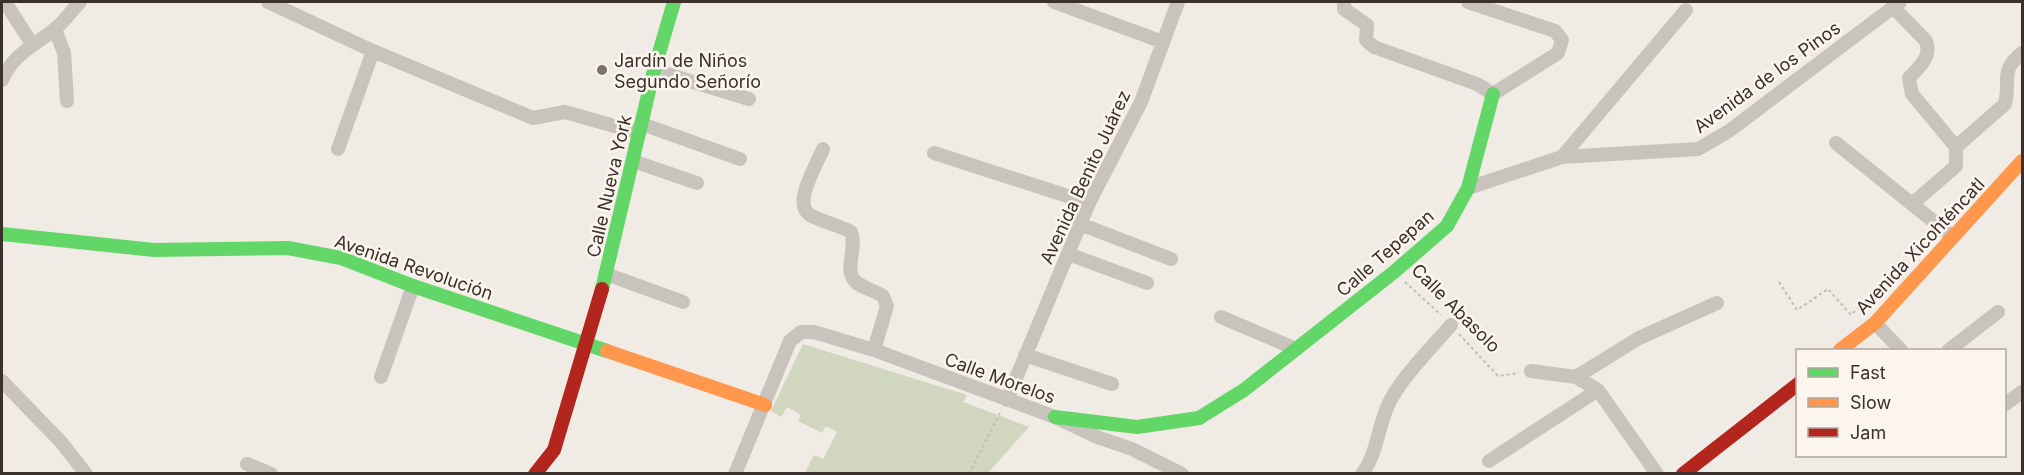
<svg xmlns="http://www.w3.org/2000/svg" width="2024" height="475" font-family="Inter,sans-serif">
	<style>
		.green { fill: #d1d6bf }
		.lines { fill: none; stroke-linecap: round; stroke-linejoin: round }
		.path { stroke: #c2bbb6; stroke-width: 2; stroke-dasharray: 3 3; stroke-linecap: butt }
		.street { stroke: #c9c3be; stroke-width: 14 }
		.fast { stroke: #63d668; stroke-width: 14 }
		.slow { stroke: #ff974d; stroke-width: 14 }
		.jam { stroke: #b3261e; stroke-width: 14 }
		.poi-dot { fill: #7a716c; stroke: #fbf5ee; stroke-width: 2 }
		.labels { text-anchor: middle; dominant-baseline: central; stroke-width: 5; stroke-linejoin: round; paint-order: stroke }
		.poi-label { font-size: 18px; fill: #3b302b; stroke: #fbf5ee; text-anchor: start }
		.street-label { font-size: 18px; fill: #3b302b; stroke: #fbf5ee }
	</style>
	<rect width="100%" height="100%" fill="#f0ebe5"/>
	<path class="green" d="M 803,344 L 967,395 L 963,402 L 1029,427 L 988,473 L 805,473 L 814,455 L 823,459 L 837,432 L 826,426 L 822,433 L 798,421 L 801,415 L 787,407 L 781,417 L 771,411 Z"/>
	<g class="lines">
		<path class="path" d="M 1405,282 L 1441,315
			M 1779,282 L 1797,310 L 1828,289 L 1851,315 L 1865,301 L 1868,304
			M 1459,334 L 1498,376 L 1519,373
			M 969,474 L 1000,413"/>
		<path class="street" d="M 5,2 L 32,44
			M 268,2 L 373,51 L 533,118 L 565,112 L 639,133
			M 1054,2 L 1163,42
			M 1344,2 L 1344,9 L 1367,25 L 1366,40 L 1374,47 L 1477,84 L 1493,94 L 1558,53 L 1562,40 L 1555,31 L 1468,2
			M 1893,7 L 1926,41 C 1932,57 1919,67 1909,78 L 1912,94 L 1956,147 L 1956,166 L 1912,204
			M 55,29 L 64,53 L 67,101
			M 654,70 L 749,99
			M 2,80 C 13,54 34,46 55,29 C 64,22 72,10 80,2
			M 642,124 L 740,159
			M 1836,143 L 1953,237
			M 1956,147 L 2005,104 C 2011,80 1999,71 2022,53
			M 338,149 L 373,51
			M 823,149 C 817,164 792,204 810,215 C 823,222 838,225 851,232 C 858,248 842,272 857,283 C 864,288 875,291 883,296 L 887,306 L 874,350
			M 934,153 L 1089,203
			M 1562,157 L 1686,10
			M 633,161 L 697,183
			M 1468,188 L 1562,157 L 1698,149 L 1729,131 L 1900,2
			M 1080,224 L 1171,259
			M 1068,254 L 1147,283
			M 606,274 L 683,302
			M 1221,317 L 1296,349
			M 1875,323 L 1901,350
			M 1949,350 L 1998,312
			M 1025,355 L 1112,384
			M 1531,371 L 1576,377 L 1598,390 L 1657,474
			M 381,377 L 413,286
			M 1576,377 L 1639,338 L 1717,303
			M 2,381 L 61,442 L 86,474
			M 1007,400 L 1089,203 L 1141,102 L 1178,2
			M 2004,405 L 2022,392
			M 1489,461 L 1598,390
			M 247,464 L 271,474
			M 735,474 L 790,341 L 801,332 L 814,332 L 874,350 L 1055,417 L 1097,437 L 1132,449 L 1182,474
			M 1362,474 C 1378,453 1378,424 1390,401 C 1402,377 1433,346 1451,325"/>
		<path class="fast" d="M 2,234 L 154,250 L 288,248 L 341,258 L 413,286 L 607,351
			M 602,289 L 654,70 L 674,2
			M 1055,417 L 1137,427 L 1199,418 L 1244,390 L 1394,272 L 1447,226 L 1468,188 L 1493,94"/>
		<path class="slow" d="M 1840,350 L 1875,323 L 2022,161
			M 607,351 L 765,405"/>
		<path class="jam" d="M 535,474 L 554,450 L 602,289
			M 1683,474 L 1798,384"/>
	</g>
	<circle class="poi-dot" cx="602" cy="70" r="6"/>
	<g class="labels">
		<g class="poi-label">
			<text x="614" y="60">Jardín de Niños<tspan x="614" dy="21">Segundo Señorío</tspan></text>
		</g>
		<g class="street-label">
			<text transform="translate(1767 77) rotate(-36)">Avenida de los Pinos</text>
			<text transform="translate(1085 177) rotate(-65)">Avenida Benito Juárez</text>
			<text transform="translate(609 186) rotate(-77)">Calle Nueva York</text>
			<text transform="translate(1920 246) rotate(-47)">Avenida Xicohténcatl</text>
			<text transform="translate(1385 253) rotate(-41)">Calle Tepepan</text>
			<text transform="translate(414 267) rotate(19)">Avenida Revolución</text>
			<text transform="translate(1456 308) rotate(45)">Calle Abasolo</text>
			<text transform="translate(1000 378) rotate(20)">Calle Morelos</text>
		</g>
	</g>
	<rect width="2024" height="475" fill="none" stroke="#3b302b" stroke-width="6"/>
	<rect x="1796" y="349" width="210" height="108" fill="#fbf5ee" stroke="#aea6a0" stroke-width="1.5"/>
	<rect x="1808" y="368" width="30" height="9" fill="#63d668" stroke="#aea6a0" stroke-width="1.5"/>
	<text x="1850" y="379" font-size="18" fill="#3b302b">Fast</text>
	<rect x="1808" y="398" width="30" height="9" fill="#ff974d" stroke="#aea6a0" stroke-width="1.5"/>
	<text x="1850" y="409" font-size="18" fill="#3b302b">Slow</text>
	<rect x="1808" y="428" width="30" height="9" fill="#b3261e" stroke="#aea6a0" stroke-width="1.5"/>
	<text x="1850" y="439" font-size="18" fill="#3b302b">Jam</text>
</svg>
